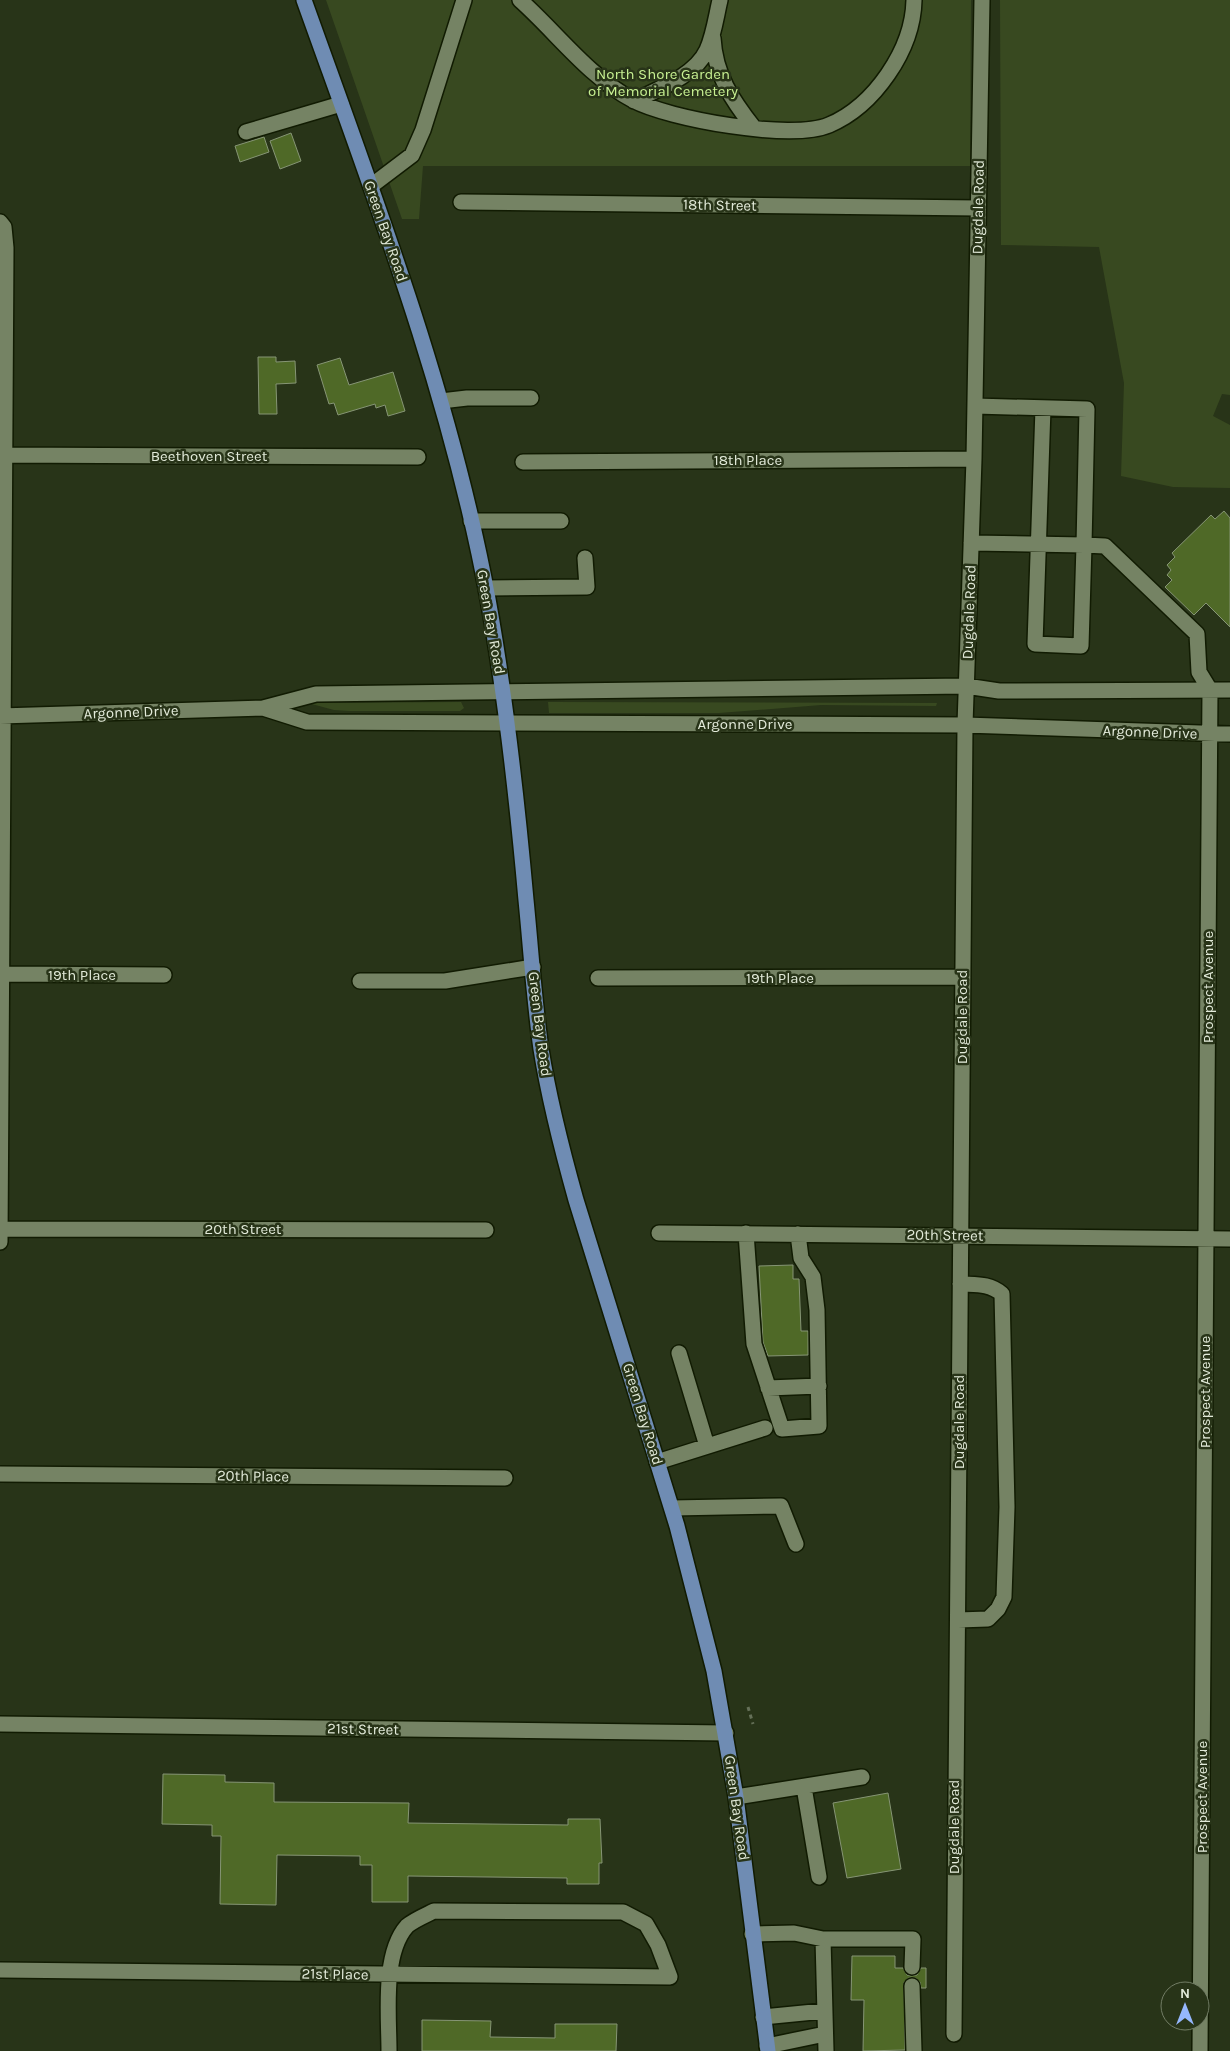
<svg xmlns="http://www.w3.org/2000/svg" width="1230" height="2051" font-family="Karla,sans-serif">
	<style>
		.green { fill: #384920 }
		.building { fill: #4f6927; stroke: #869575 }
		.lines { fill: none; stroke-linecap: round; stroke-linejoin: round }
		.minor-casing { stroke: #111b02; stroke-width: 18 }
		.major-casing { stroke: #111b02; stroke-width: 18 }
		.path { stroke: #657058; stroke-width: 3; stroke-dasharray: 4 4; stroke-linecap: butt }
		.minor { stroke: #758364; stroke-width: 15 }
		.major { stroke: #6f8cb3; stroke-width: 15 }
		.labels { text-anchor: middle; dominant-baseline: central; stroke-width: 5; stroke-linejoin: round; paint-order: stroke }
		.park-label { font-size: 15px; fill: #c7f092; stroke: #283418 }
		.street-label { font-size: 15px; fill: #e2ead9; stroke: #283418 }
	</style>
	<rect width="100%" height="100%" fill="#283418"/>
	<path class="green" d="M 326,0 L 971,0 L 970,166 L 423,166 L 419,219 L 402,219 Z
		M 1000,0 L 1230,0 L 1230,395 L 1222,394 L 1213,416 L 1230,425 L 1230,488 L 1173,487 L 1121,476 L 1124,383 L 1099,247 L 1001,245 Z
		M 461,702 L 464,708 L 460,711 L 350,711 L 334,710 L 308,703 Z
		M 548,702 L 937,703 L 936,706 L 821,705 L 719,713 L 549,713 Z"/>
	<path class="building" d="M 291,133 L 301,161 L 280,169 L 270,141 Z
		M 264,137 L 269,152 L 240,162 L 235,146 Z
		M 258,357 L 276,357 L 276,362 L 295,361 L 296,383 L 276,384 L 277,414 L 259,414 Z
		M 340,358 L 349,385 L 393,372 L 405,411 L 388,416 L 385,405 L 376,408 L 375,404 L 338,415 L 334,403 L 329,404 L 317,365 Z
		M 1224,511 L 1230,518 L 1230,627 L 1206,603 L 1194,615 L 1165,587 L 1172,580 L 1167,575 L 1171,570 L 1167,565 L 1175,557 L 1172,553 L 1211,515 L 1215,519 Z
		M 793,1265 L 793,1279 L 799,1279 L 801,1331 L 808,1331 L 808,1355 L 768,1356 L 763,1342 L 759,1266 Z
		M 163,1774 L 225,1775 L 225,1782 L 274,1783 L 274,1802 L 409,1803 L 408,1823 L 568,1825 L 568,1819 L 600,1819 L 602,1863 L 599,1863 L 599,1884 L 567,1884 L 567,1878 L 408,1876 L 408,1902 L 372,1902 L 372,1865 L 360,1865 L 360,1856 L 277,1855 L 276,1905 L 220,1904 L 221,1836 L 212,1836 L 212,1825 L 162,1824 Z
		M 888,1793 L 901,1869 L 847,1878 L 833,1803 Z
		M 852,1956 L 895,1956 L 895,1968 L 903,1968 L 907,1975 L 911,1976 L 917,1975 L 921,1968 L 926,1968 L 926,1988 L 921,1988 L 920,1982 L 916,1978 L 908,1978 L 904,1982 L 905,2050 L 863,2051 L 864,2000 L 851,2000 Z
		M 422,2020 L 491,2021 L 490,2037 L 555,2038 L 555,2024 L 617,2024 L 616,2051 L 422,2051 Z"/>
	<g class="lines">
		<defs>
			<path id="minor" d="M 520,0 C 557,33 589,77 633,100 C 669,119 791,141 829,125 C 874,106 913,50 914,0
				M 713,38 C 715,75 732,100 754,128
				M 634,101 C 658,89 695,76 707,50 C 714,34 716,17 720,0
				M 246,132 L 341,104
				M 371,186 L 412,155 L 423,130 L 464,0
				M 461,202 L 978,208
				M 0,222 L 4,227 L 6,248 L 0,1242
				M 441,401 L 467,398 L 531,398
				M 1043,408 L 1035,644 L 1081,646 L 1084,545 L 1105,546 L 1197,634 L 1199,672 L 1210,690 L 1200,2051
				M 0,455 L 418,457
				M 523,462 L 974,459
				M 471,521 L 561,521
				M 971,543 L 1084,545 L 1087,409 L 975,406
				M 486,588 L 587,587 L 585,558
				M 263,708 L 307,722 L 965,725 L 1230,734
				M 0,716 L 263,708 L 316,694 L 966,686 L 999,691 L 1230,690
				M 0,974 L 164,975
				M 598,978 L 963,977
				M 360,981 L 445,981 L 533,967
				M 0,1229 L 486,1230
				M 659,1233 L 1230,1239
				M 746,1233 L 754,1344 L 782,1429 L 819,1426 L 817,1310 L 813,1277 L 801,1258 L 798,1234
				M 679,1353 L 707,1446
				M 768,1388 L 819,1386
				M 657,1462 L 765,1428
				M 0,1474 L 505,1478
				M 672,1508 L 781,1506 L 796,1544
				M 958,1620 L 988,1619 L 998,1609 L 1004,1597 L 1007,1507 L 1002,1294 C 989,1283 976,1285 960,1284
				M 0,1724 L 726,1733
				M 804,1787 L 819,1877
				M 736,1797 L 862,1777
				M 752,1934 L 794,1933 L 823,1939 L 913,1939 L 912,1967
				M 823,1939 L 826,2051
				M 0,1970 L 670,1977 L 658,1945 L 646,1924 L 623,1912 L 434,1911 C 426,1915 414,1920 407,1926 C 382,1954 389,2016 389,2051
				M 912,1986 L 914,2051
				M 763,2017 L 824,2011
				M 954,2034 L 965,725 L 974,459 L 982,0
				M 767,2046 L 825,2034"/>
			<path id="major" d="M 304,0 C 374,196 450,393 488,599 C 506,698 517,799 526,900 C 531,950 534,1000 541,1049 C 549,1099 562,1150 576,1200 L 677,1526 L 714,1671 L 736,1797 L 768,2051"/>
		</defs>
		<use href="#minor" class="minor-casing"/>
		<use href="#major" class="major-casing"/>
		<path class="path" d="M 748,1707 L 753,1724"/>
		<use href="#minor" class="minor"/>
		<use href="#major" class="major"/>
	</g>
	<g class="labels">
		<g class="park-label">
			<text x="663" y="74">North Shore Garden<tspan x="663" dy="17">of Memorial Cemetery</tspan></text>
		</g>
		<g class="street-label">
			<text transform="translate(720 205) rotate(1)">18th Street</text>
			<text transform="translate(978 207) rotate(-89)">Dugdale Road</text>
			<text transform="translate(386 231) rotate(71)">Green Bay Road</text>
			<text x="209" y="456">Beethoven Street</text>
			<text x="748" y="460">18th Place</text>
			<text transform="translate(969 612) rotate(-88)">Dugdale Road</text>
			<text transform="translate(491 622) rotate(80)">Green Bay Road</text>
			<text transform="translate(131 712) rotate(-2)">Argonne Drive</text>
			<text x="745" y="724">Argonne Drive</text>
			<text transform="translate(1150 732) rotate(2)">Argonne Drive</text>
			<text x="82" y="975">19th Place</text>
			<text x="780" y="978">19th Place</text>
			<text transform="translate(1208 987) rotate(-90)">Prospect Avenue</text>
			<text transform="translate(962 1017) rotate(-90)">Dugdale Road</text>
			<text transform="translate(540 1024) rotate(83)">Green Bay Road</text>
			<text x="243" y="1229">20th Street</text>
			<text transform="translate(945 1235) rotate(1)">20th Street</text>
			<text transform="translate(1205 1392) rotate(-90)">Prospect Avenue</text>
			<text transform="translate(643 1414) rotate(73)">Green Bay Road</text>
			<text transform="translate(959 1422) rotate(-90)">Dugdale Road</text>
			<text transform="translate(253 1476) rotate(1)">20th Place</text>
			<text transform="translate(363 1729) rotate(1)">21st Street</text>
			<text transform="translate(1202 1797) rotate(-90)">Prospect Avenue</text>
			<text transform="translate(737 1808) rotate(82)">Green Bay Road</text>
			<text transform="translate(954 1827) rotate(-90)">Dugdale Road</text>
			<text transform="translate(335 1974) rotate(1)">21st Place</text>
		</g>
	</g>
	<g transform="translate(1185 2006)"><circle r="24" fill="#283418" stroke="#727d65"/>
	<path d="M0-4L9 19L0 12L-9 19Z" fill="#95b7fd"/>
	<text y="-8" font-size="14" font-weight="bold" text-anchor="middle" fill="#e2ead9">N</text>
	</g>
</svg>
